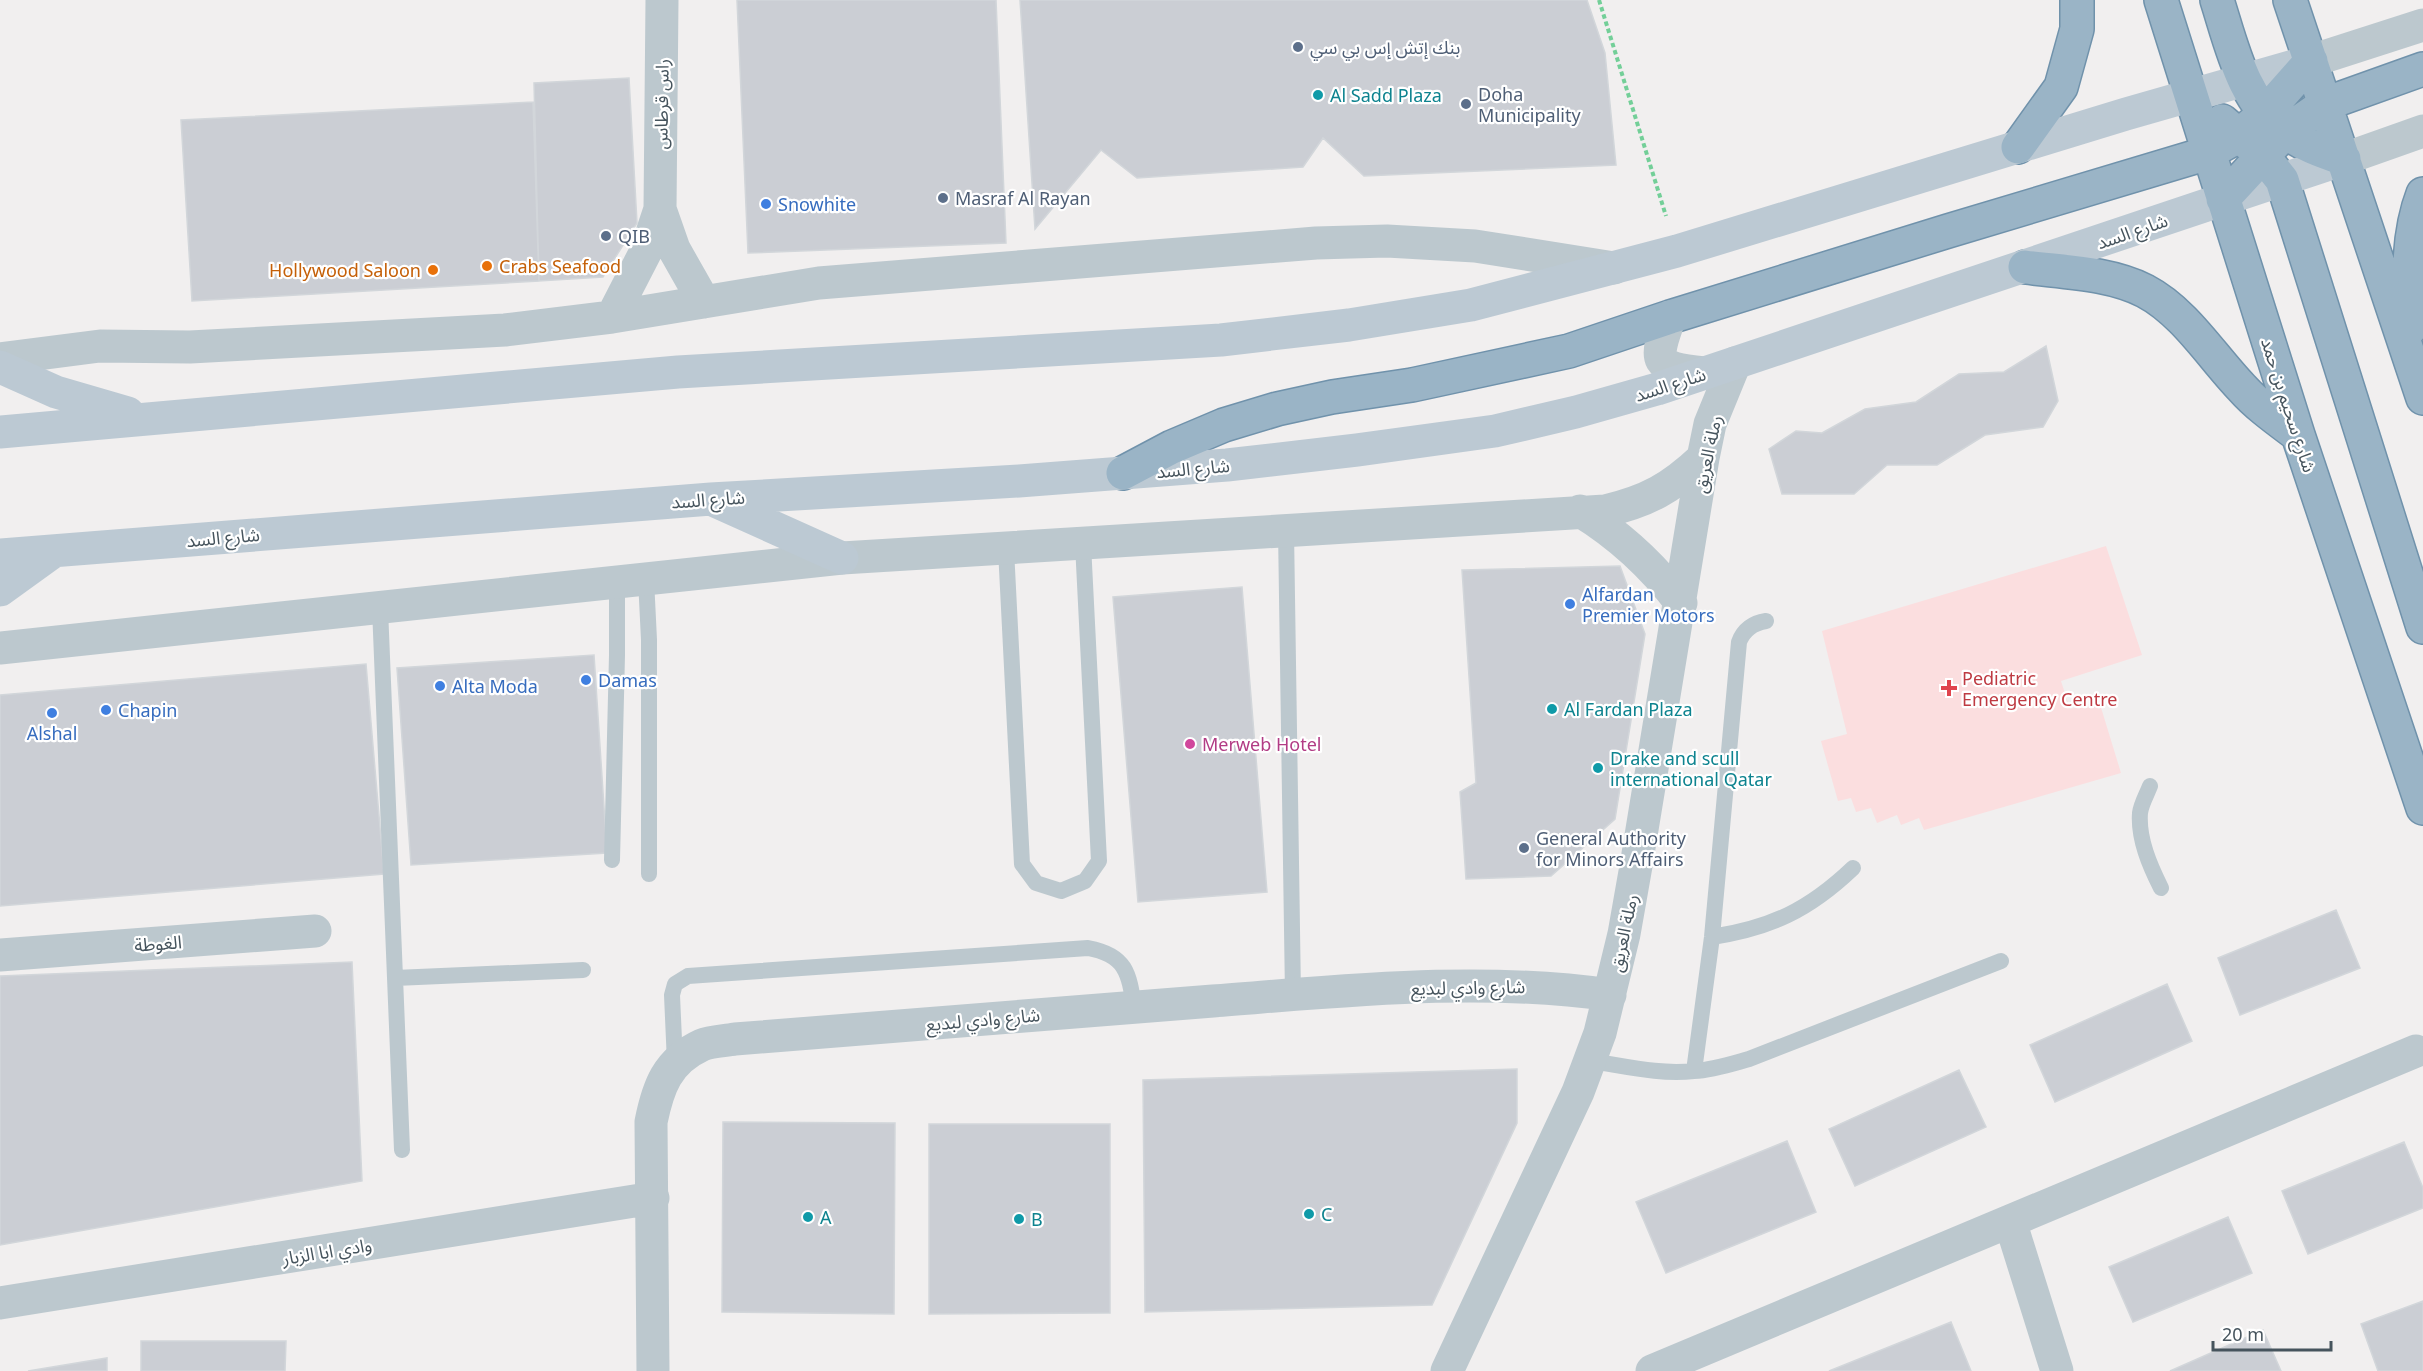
<svg xmlns="http://www.w3.org/2000/svg" width="2423" height="1371" font-family="'Noto Sans','Noto Sans Arabic',sans-serif">
	<style>
		.medical { fill: #fbdedf }
		.building { fill: #cbced4; stroke: #d2d6da; stroke-width: 1.5 }
		.lines { fill: none; stroke-linecap: round; stroke-linejoin: round }
		.trunk-casing { stroke: #7092ab; stroke-width: 36 }
		.path { stroke: #73cf98; stroke-width: 4; stroke-dasharray: 4.5 3; stroke-linecap: butt }
		.service { stroke: #bcc8ce; stroke-width: 16 }
		.minor { stroke: #bcc8ce; stroke-width: 33 }
		.secondary { stroke: #bcc9d3; stroke-width: 33 }
		.trunk { stroke: #9ab4c6; stroke-width: 33 }
		.service-dot { fill: #5c6f8a; stroke: #fff; stroke-width: 2 }
		.culture-dot { fill: #0f9aa8; stroke: #fff; stroke-width: 2 }
		.shop-dot { fill: #3f7fe0; stroke: #fff; stroke-width: 2 }
		.food-dot { fill: #e8710a; stroke: #fff; stroke-width: 2 }
		.health-dot { fill: #e0444e; stroke: #fff; stroke-width: 2 }
		.hotel-dot { fill: #d1479c; stroke: #fff; stroke-width: 2 }
		.labels { text-anchor: middle; dominant-baseline: central; stroke-width: 4.5; stroke-linejoin: round; paint-order: stroke }
		.service-label { font-size: 18px; fill: #4e5e75; stroke: #fff; text-anchor: start }
		.culture-label { font-size: 18px; fill: #0d838f; stroke: #fff; text-anchor: start }
		.street-label { font-size: 18px; fill: #46545d; stroke: #fff }
		.shop-label { font-size: 18px; fill: #366cbe; stroke: #fff; text-anchor: start }
		.food-label { font-size: 18px; fill: #c56008; stroke: #fff; text-anchor: start }
		.health-label { font-size: 18px; fill: #be3a42; stroke: #fff; text-anchor: start }
		.hotel-label { font-size: 18px; fill: #b23c85; stroke: #fff; text-anchor: start }
	</style>
	<rect width="100%" height="100%" fill="#f1efef"/>
	<path class="medical" d="M 2106,546 L 2142,655 L 2061,681 L 2070,709 L 2099,701 L 2121,773 L 1924,830 L 1919,818 L 1901,825 L 1897,815 L 1877,823 L 1871,808 L 1856,812 L 1851,798 L 1838,801 L 1821,741 L 1847,734 L 1822,631 Z"/>
	<path class="building" d="M 737,0 L 996,0 L 1006,243 L 748,253 Z
		M 1020,0 L 1587,0 L 1605,53 L 1616,165 L 1364,176 L 1323,138 L 1303,167 L 1137,178 L 1101,150 L 1035,229 Z
		M 629,78 L 637,223 L 603,277 L 539,281 L 534,83 Z
		M 533,102 L 539,281 L 192,301 L 181,120 Z
		M 2046,346 L 2058,401 L 2043,427 L 1985,435 L 1937,465 L 1887,465 L 1854,494 L 1782,494 L 1769,449 L 1796,431 L 1822,433 L 1865,409 L 1916,402 L 1959,374 L 2004,372 Z
		M 1620,566 L 1645,634 L 1615,819 L 1551,876 L 1466,879 L 1460,792 L 1476,783 L 1462,570 Z
		M 1242,587 L 1267,892 L 1138,902 L 1113,597 Z
		M 594,655 L 607,853 L 411,865 L 397,668 Z
		M 366,664 L 384,874 L 0,906 L 0,695 Z
		M 2336,910 L 2360,968 L 2240,1015 L 2218,958 Z
		M 352,962 L 362,1181 L 0,1245 L 0,976 Z
		M 2167,984 L 2192,1041 L 2055,1102 L 2030,1045 Z
		M 1517,1069 L 1517,1123 L 1432,1305 L 1145,1312 L 1143,1080 Z
		M 1959,1070 L 1986,1127 L 1855,1186 L 1829,1129 Z
		M 723,1122 L 895,1123 L 894,1314 L 722,1312 Z
		M 929,1124 L 1110,1124 L 1110,1313 L 929,1314 Z
		M 1787,1141 L 1816,1212 L 1666,1273 L 1636,1202 Z
		M 2404,1142 L 2423,1188 L 2423,1208 L 2308,1254 L 2282,1191 Z
		M 2228,1217 L 2252,1273 L 2133,1322 L 2109,1267 Z
		M 2423,1301 L 2423,1371 L 2378,1371 L 2361,1324 Z
		M 1951,1322 L 1971,1371 L 1829,1371 Z
		M 2263,1330 L 2281,1371 L 2170,1371 Z
		M 141,1341 L 286,1341 L 285,1371 L 141,1371 Z
		M 107,1358 L 107,1371 L 28,1371 Z"/>
	<g class="lines">
		<defs>
			<path id="trunk" d="M 2161,0 L 2298,435 L 2423,808
				M 2217,0 C 2232,47 2243,102 2286,132 C 2303,145 2324,152 2344,159
				M 2290,0 L 2423,398
				M 2222,121 L 2263,156 L 2282,180 L 2423,627
				M 2018,147 L 2061,87 L 2077,29 L 2077,0
				M 2223,199 L 2285,132 L 2325,104 L 2423,69
				M 2025,267 C 2064,272 2110,273 2145,291 C 2185,312 2212,357 2242,388 C 2258,406 2278,420 2298,435
				M 2410,328 C 2409,285 2407,235 2423,194
				M 1123,473 L 1172,447 L 1224,425 L 1277,409 L 1332,397 L 1412,385 L 1569,351 L 1670,317 L 1948,231 L 2208,153 L 2240,135 L 2265,113 L 2311,61"/>
		</defs>
		<use href="#trunk" class="trunk-casing"/>
		<path class="path" d="M 1599,0 L 1666,216"/>
		<path class="service" d="M 1286,530 L 1293,995
			M 1006,549 L 1022,864 L 1036,883 L 1061,891 L 1085,881 L 1099,861 L 1083,544
			M 646,579 L 649,640 L 649,874
			M 380,608 L 402,1150
			M 2150,786 C 2147,794 2141,804 2140,813 C 2138,839 2150,866 2161,888
			M 612,860 L 617,655 L 617,582
			M 1712,937 C 1771,928 1809,910 1853,868
			M 395,978 L 583,970
			M 1591,1061 C 1625,1066 1660,1075 1694,1071 C 1713,1070 1731,1064 1749,1059 L 2001,961
			M 675,1063 L 672,995 L 675,984 L 688,976 L 1088,948 C 1126,955 1129,973 1134,1007
			M 1694,1071 L 1712,937 L 1739,642 C 1744,629 1753,623 1766,621"/>
		<path class="minor" d="M 2311,61 L 2423,25
			M 2344,159 L 2423,131
			M 660,209 L 674,249 L 704,302
			M 612,317 L 646,251 L 660,209 L 662,0
			M 1670,317 C 1653,364 1654,367 1704,373
			M 0,359 L 100,346 L 190,347 L 505,330 L 612,317 L 819,283 L 1316,243 L 1387,241 L 1475,246 L 1614,268
			M 1580,511 C 1621,536 1652,565 1681,603
			M 0,648 L 842,558 L 1605,511 C 1648,501 1671,488 1703,458
			M 0,955 L 315,931
			M 2010,1221 L 2057,1371
			M 0,1303 L 653,1198
			M 653,1371 L 651,1122 C 658,1087 667,1061 702,1045 C 711,1041 724,1041 735,1039 C 894,1026 1053,1013 1213,1001 C 1344,991 1478,976 1610,995
			M 1447,1371 L 1578,1092 L 1600,1033 L 1624,934 L 1636,866 L 1703,458 L 1710,424 L 1735,363
			M 1652,1371 L 2416,1051"/>
		<path class="secondary" d="M 0,367 L 56,392 L 128,413
			M 0,432 L 678,372 L 1221,340 L 1349,325 L 1471,305 L 1677,251 L 2126,114 L 2311,61
			M 715,501 L 842,558
			M 0,555 L 711,499 L 1019,481 L 1227,465 L 1357,450 L 1495,431 L 1576,412 L 1657,389 L 2344,159
			M 0,590 L 54,551"/>
		<use href="#trunk" class="trunk"/>
	</g>
	<g class="service-dot">
		<circle cx="1298" cy="47" r="6"/>
		<circle cx="1466" cy="104" r="6"/>
		<circle cx="943" cy="198" r="6"/>
		<circle cx="606" cy="236" r="6"/>
		<circle cx="1524" cy="848" r="6"/>
	</g>
	<g class="culture-dot">
		<circle cx="1318" cy="95" r="6"/>
		<circle cx="1552" cy="709" r="6"/>
		<circle cx="1598" cy="768" r="6"/>
		<circle cx="1309" cy="1214" r="6"/>
		<circle cx="808" cy="1217" r="6"/>
		<circle cx="1019" cy="1219" r="6"/>
	</g>
	<g class="shop-dot">
		<circle cx="766" cy="204" r="6"/>
		<circle cx="1570" cy="604" r="6"/>
		<circle cx="586" cy="680" r="6"/>
		<circle cx="440" cy="686" r="6"/>
		<circle cx="106" cy="710" r="6"/>
		<circle cx="52" cy="713" r="6"/>
	</g>
	<g class="food-dot">
		<circle cx="487" cy="266" r="6"/>
		<circle cx="433" cy="270" r="6"/>
	</g>
	<path class="health-dot" d="M1946 679h6v6h6v6h-6v6h-6v-6h-6v-6h6z"/>
	<circle class="hotel-dot" cx="1190" cy="744" r="6"/>
	<g class="labels">
		<g class="service-label">
			<text x="1310" y="47">بنك إتش إس بي سي</text>
			<text x="1478" y="94">Doha<tspan x="1478" dy="21">Municipality</tspan></text>
			<text x="955" y="198">Masraf Al Rayan</text>
			<text x="618" y="236">QIB</text>
			<text x="1536" y="838">General Authority<tspan x="1536" dy="21">for Minors Affairs</tspan></text>
		</g>
		<g class="culture-label">
			<text x="1330" y="95">Al Sadd Plaza</text>
			<text x="1564" y="709">Al Fardan Plaza</text>
			<text x="1610" y="758">Drake and scull<tspan x="1610" dy="21">international Qatar</tspan></text>
			<text x="1321" y="1214">C</text>
			<text x="820" y="1217">A</text>
			<text x="1031" y="1219">B</text>
		</g>
		<g class="street-label">
			<text transform="translate(661 104) rotate(-89)">راس قرطاس</text>
			<text transform="translate(2132 231) rotate(-19)">شارع السد</text>
			<text transform="translate(1670 384) rotate(-18)">شارع السد</text>
			<text transform="translate(2289 405) rotate(72)">شارع سحيم بن حمد</text>
			<text transform="translate(1707 454) rotate(-78)">رملة العريق</text>
			<text transform="translate(1193 468) rotate(-5)">شارع السد</text>
			<text transform="translate(708 499) rotate(-4)">شارع السد</text>
			<text transform="translate(223 537) rotate(-5)">شارع السد</text>
			<text transform="translate(1623 933) rotate(-78)">رملة العريق</text>
			<text transform="translate(158 943) rotate(-4)">الغوطة</text>
			<text transform="translate(1468 987) rotate(-1)">شارع وادي لبديع</text>
			<text transform="translate(983 1019) rotate(-5)">شارع وادي لبديع</text>
			<text transform="translate(327 1251) rotate(-9)">وادي ابا الزبار</text>
		</g>
		<g class="shop-label">
			<text x="778" y="204">Snowhite</text>
			<text x="1582" y="594">Alfardan<tspan x="1582" dy="21">Premier Motors</tspan></text>
			<text x="598" y="680">Damas</text>
			<text x="452" y="686">Alta Moda</text>
			<text x="118" y="710">Chapin</text>
			<text x="52" y="733" text-anchor="middle">Alshal</text>
		</g>
		<g class="food-label">
			<text x="499" y="266">Crabs Seafood</text>
			<text x="421" y="270" text-anchor="end">Hollywood Saloon</text>
		</g>
		<g class="health-label">
			<text x="1962" y="678">Pediatric<tspan x="1962" dy="21">Emergency Centre</tspan></text>
		</g>
		<g class="hotel-label">
			<text x="1202" y="744">Merweb Hotel</text>
		</g>
	</g>
	<path d="M2213 1341v9h118v-9" fill="none" stroke="#46545d" stroke-width="3"/>
	<text x="2222" y="1341" font-size="18" fill="#46545d" stroke="#ffffff" stroke-width="4.5" paint-order="stroke">20 m</text>
</svg>
